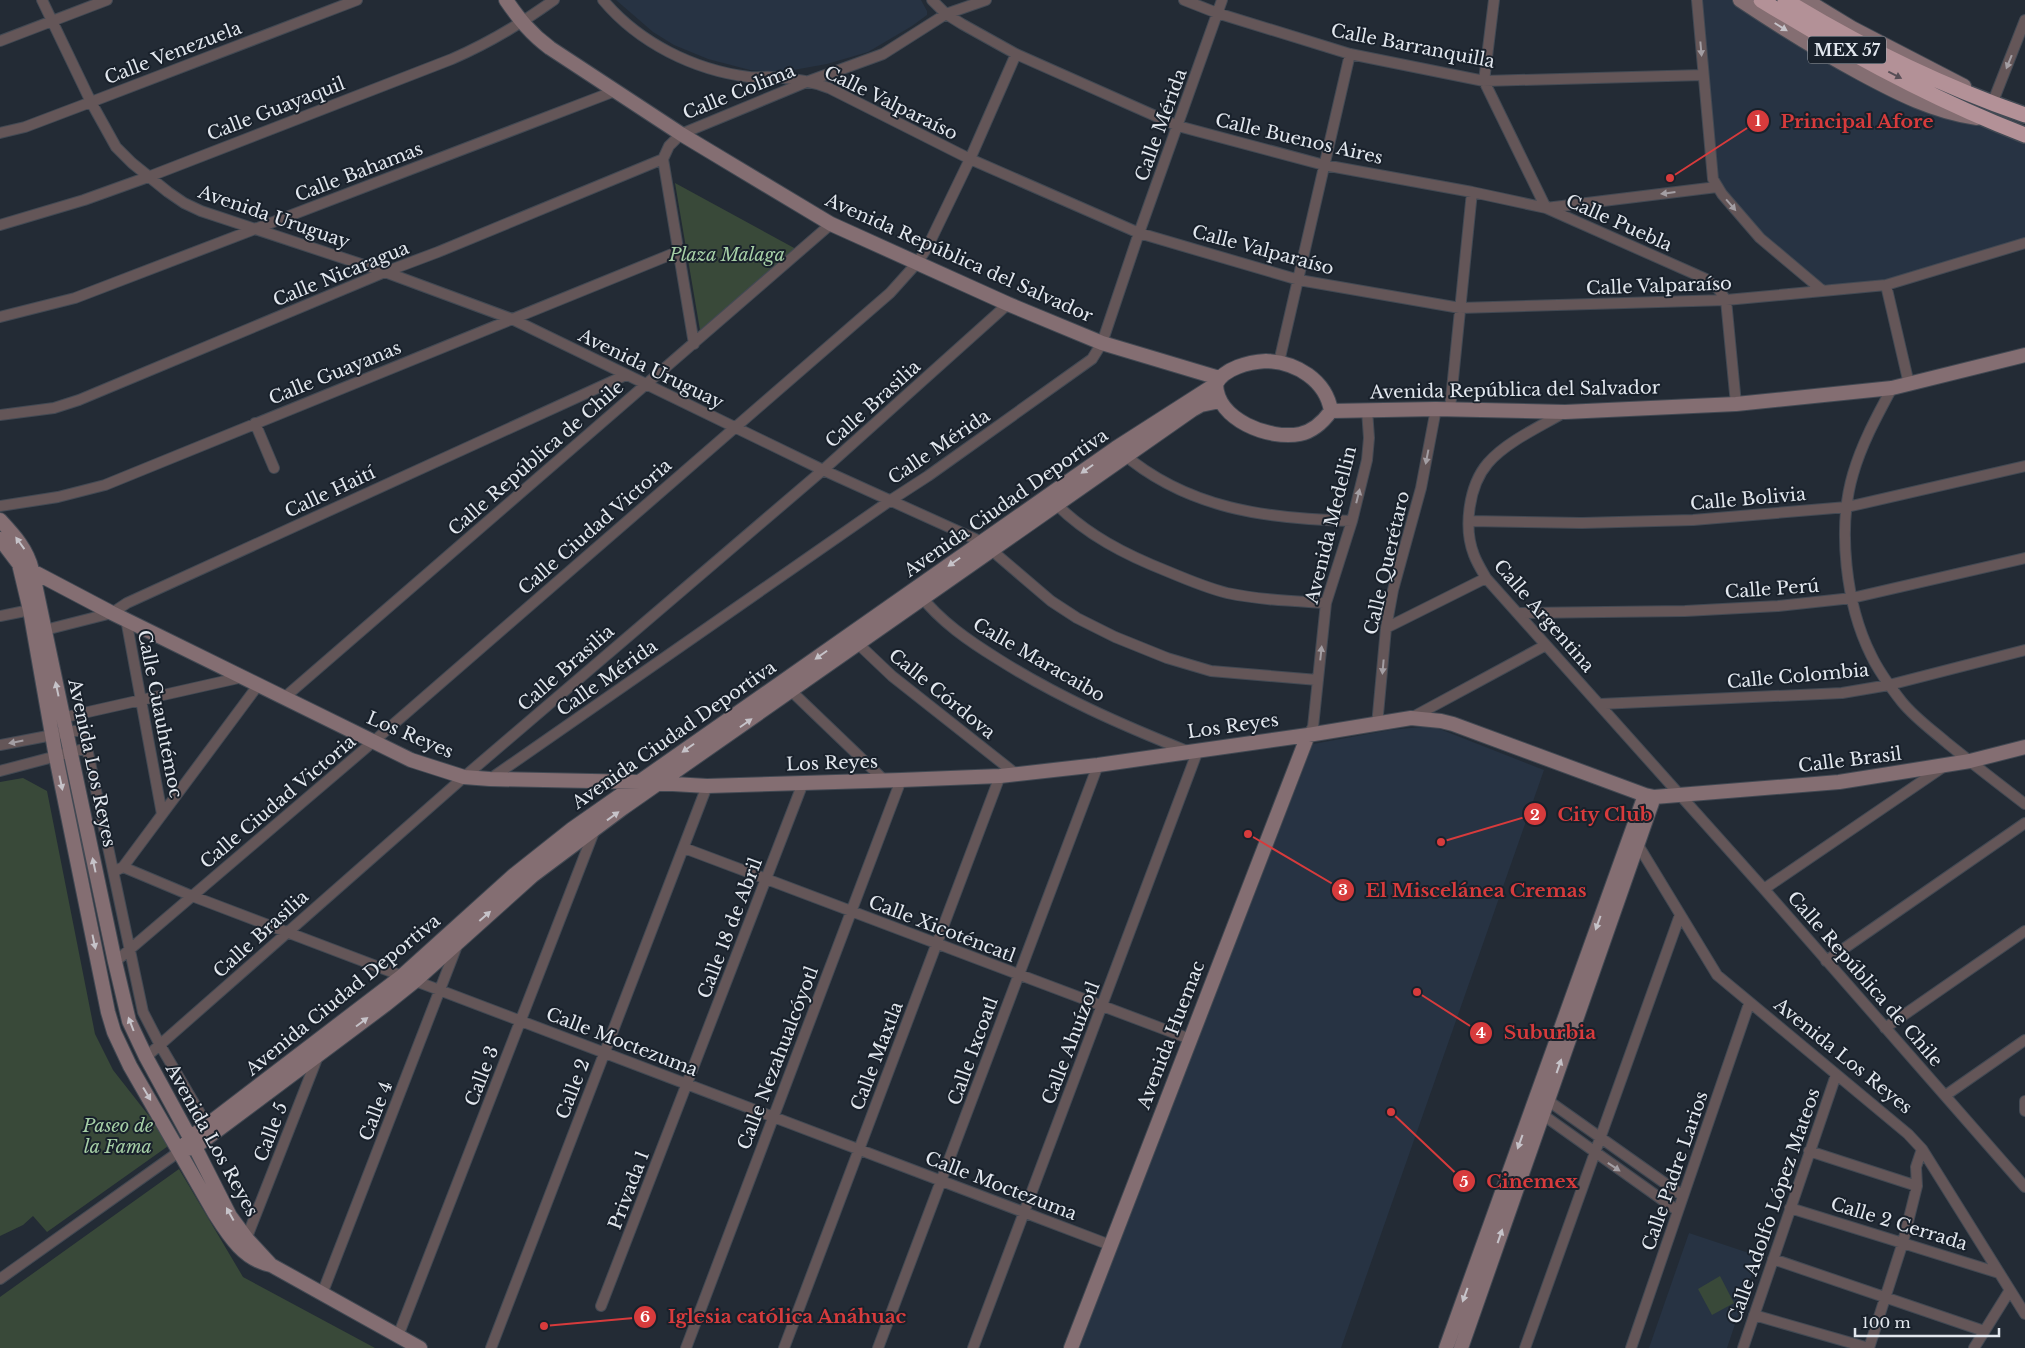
<svg xmlns="http://www.w3.org/2000/svg" width="2025" height="1348" font-family="'Libre Baskerville',serif">
	<style>
		.built { fill: #273343 }
		.green { fill: #394939 }
		.lines { fill: none; stroke-linecap: round; stroke-linejoin: round }
		.street-casing { stroke: #424953; stroke-width: 12 }
		.secondary-casing { stroke: #424953; stroke-width: 16 }
		.highway-casing { stroke: #424953; stroke-width: 18 }
		.street { stroke: #645658; stroke-width: 10 }
		.secondary { stroke: #846e72; stroke-width: 14 }
		.highway { stroke: #b39197; stroke-width: 15 }
		.oneway { fill: #c6c3c9 }
		.oneway2 { fill: #a39ea3 }
		.oneway3 { fill: #574e56 }
		.labels { text-anchor: middle; dominant-baseline: central; stroke-width: 4; stroke-linejoin: round; paint-order: stroke }
		.shield { fill: #19212b; stroke: #a6acb4; stroke-width: 1 }
		.shield-label { font-size: 16px; font-weight: bold; fill: #e2e7ee }
		.street-label { font-size: 18px; fill: #e2e7ee; stroke: #19212b }
		.park-label { font-size: 18px; font-style: italic; fill: #a6cfa6; stroke: #19212b }
		.leader { fill: none; stroke: #d73b3c; stroke-width: 2 }
		.callout-dot { fill: #d73b3c; stroke: #19212b; stroke-width: 2 }
		.mark-label { font-size: 15px; text-anchor: middle; font-weight: bold; fill: #fff }
		.callout-label { font-size: 19px; text-anchor: middle; font-weight: bold; fill: #d73b3c; stroke: #19212b; stroke-width: 4; stroke-linejoin: round; paint-order: stroke }
	</style>
	<rect width="100%" height="100%" fill="#232b35"/>
	<path class="built" d="M 616,0 L 921,0 L 927,11 L 927,15 L 912,26 L 868,52 L 827,64 L 782,72 L 750,70 L 708,59 L 674,45 L 653,32 Z
		M 1701,0 L 1741,0 L 1990,127 L 2025,141 L 2025,241 L 1884,281 L 1839,287 L 1824,284 L 1812,277 L 1758,230 L 1717,181 Z
		M 1432,726 L 1544,770 L 1341,1348 L 1078,1348 L 1313,744 L 1390,730 Z
		M 1689,1233 L 1758,1256 L 1727,1348 L 1649,1348 Z"/>
	<path class="green" d="M 675,183 L 796,249 L 700,330 Z
		M 23,778 L 47,791 L 95,1034 L 113,1070 L 171,1144 L 47,1232 L 33,1216 L 23,1225 L 0,1236 L 0,782 Z
		M 179,1169 L 243,1277 L 375,1348 L 0,1348 L 0,1297 Z
		M 1720,1276 L 1734,1303 L 1712,1315 L 1698,1289 Z"/>
	<g class="lines">
		<defs>
			<path id="street" d="M 42,0 L 91,102 L 116,147 L 132,163 L 168,192 L 184,203 L 201,211 L 385,272 L 512,319 L 823,470 L 982,542 L 1051,601 L 1077,618 L 1115,637 L 1167,658 L 1211,671 L 1318,680
				M 603,0 C 639,43 694,70 749,77 C 757,78 765,76 772,77 C 793,78 810,81 829,88 L 970,159 L 1139,233 L 1299,280 L 1460,308 L 1726,300 L 1886,285 L 2025,243
				M 932,0 L 946,14 L 962,24 L 1016,54 L 1178,126 L 1324,165 L 1472,192 L 1546,208 L 1717,187
				M 1184,0 L 1217,13 L 1350,54 L 1484,81 L 1703,75
				M 1494,0 L 1484,81 L 1546,208 L 1706,279 L 1719,290 L 1726,300 L 1736,404
				M 1697,0 L 1713,179 L 1722,194 L 1760,238 L 1823,291
				M 0,41 L 107,0
				M 1992,104 L 2025,20
				M 0,133 L 25,127 L 91,102 L 357,0
				M 0,225 L 84,200 L 148,177 L 452,59 C 489,43 522,23 554,0
				M 1886,285 L 1909,384
				M 0,317 L 75,298 L 615,91
				M 694,344 L 663,159 L 669,146 L 681,134 L 809,81 L 883,54 L 946,14 L 986,0
				M 1279,362 L 1350,54
				M 1892,388 C 1877,416 1862,443 1853,474 C 1837,528 1846,605 1871,655 C 1879,672 1891,688 1902,702 C 1915,718 1932,730 1947,743 C 1973,764 1999,784 2025,804
				M 1450,409 L 1472,192
				M 1565,412 C 1541,426 1506,442 1488,463 C 1469,485 1463,527 1474,555 C 1477,563 1482,571 1486,578 L 1764,889 L 2025,1187
				M 0,415 L 54,408 L 79,400 L 385,272 L 438,252 L 663,159
				M 255,423 L 274,468
				M 1121,452 C 1187,509 1267,519 1352,521
				M 1053,501 C 1086,535 1126,555 1169,572 C 1188,580 1207,588 1227,593 C 1260,600 1293,601 1326,603
				M 0,506 L 58,497 L 105,485 L 677,252
				M 1469,521 L 1582,523 L 1693,520 L 1847,507 L 2025,466
				M 919,594 C 941,622 969,641 998,659 C 1058,697 1122,725 1187,751
				M 1518,613 L 1685,611 L 1778,606 L 1852,598 L 2025,558
				M 0,616 L 30,610
				M 126,619 L 162,814
				M 1386,628 L 1486,578
				M 45,630 L 112,613 L 127,603 L 626,375
				M 853,639 L 892,676 L 1016,774
				M 786,686 L 884,780
				M 285,697 L 831,224
				M 1600,704 L 1842,693 L 1889,685 L 2025,650
				M 80,715 L 143,1012 L 160,1045 L 207,1125
				M 1411,718 L 1546,645
				M 57,719 L 243,677
				M 1377,725 L 1386,628 L 1393,590 L 1421,488 L 1436,409
				M 1308,735 L 1313,727 L 1326,603 L 1352,521 L 1367,460 L 1369,438 L 1367,410
				M 0,745 L 84,729
				M 0,771 L 87,748
				M 490,779 L 891,500 L 928,476 L 1092,359 L 1102,343 L 1139,233 L 1222,0
				M 1635,840 L 1717,975 L 1908,1134 L 1922,1149 L 2025,1314
				M 684,848 L 1190,1039
				M 123,867 L 192,896 L 1110,1245
				M 117,870 L 123,867 L 259,684
				M 1764,889 L 1943,767
				M 1826,961 L 2025,823
				M 115,962 L 374,741 L 890,293 L 917,263 L 927,248 L 970,159 L 1016,54
				M 1885,1028 L 2025,931
				M 146,1057 L 464,777 L 823,470 L 1008,304
				M 1946,1095 L 2025,1040
				M 1543,1097 L 1683,1196
				M 2025,1101 L 2025,1111
				M 1539,1112 L 1678,1211
				M 1809,1151 L 1917,1186
				M 1790,1208 L 1999,1273
				M 245,1242 L 318,1056
				M 1773,1259 L 1984,1331
				M 0,1279 L 180,1151
				M 322,1294 L 458,943
				M 601,1306 L 803,783
				M 1754,1315 L 1869,1348
				M 398,1336 L 595,829
				M 491,1348 L 707,786
				M 686,1348 L 901,780
				M 784,1348 L 1000,776
				M 878,1348 L 1098,765
				M 973,1348 L 1198,750
				M 1525,1348 L 1680,915
				M 1631,1348 L 1749,1004
				M 1743,1348 L 1836,1075
				M 1869,1348 L 1903,1242 L 1917,1186 L 1916,1167 L 1922,1149
				M 1974,1348 L 2010,1290"/>
			<path id="secondary" d="M 506,0 C 519,19 531,34 550,48 L 681,134 L 831,224 L 1008,304 L 1102,343 L 1219,378
				M 1740,0 C 1779,26 1819,51 1860,73 C 1897,93 1934,112 1977,118
				M 1806,0 L 1852,28 L 1964,86
				M 1266,361 C 1296,362 1326,380 1331,411 C 1323,422 1314,431 1300,434 C 1269,440 1217,420 1216,384 C 1224,368 1249,362 1266,361 Z
				M 1331,411 L 1436,409 L 1565,412 L 1736,404 L 1892,388 L 2025,355
				M 0,520 C 14,535 27,549 32,570 L 115,962 L 129,1021 L 146,1057 L 195,1147 L 230,1216 L 247,1239 L 271,1265
				M 0,539 L 19,564 L 30,610 L 56,757 L 108,1012 L 114,1032 L 130,1066 L 215,1214 C 229,1236 244,1260 271,1265 L 420,1348
				M 19,564 L 112,613 L 411,760 L 464,777 L 490,779 L 639,782 L 707,786 L 901,780 L 1000,776 L 1098,765 L 1308,735 L 1411,718 L 1441,721 L 1453,724 L 1645,795 L 1654,797 L 1839,782 L 1970,761 L 2025,747
				M 180,1151 L 190,1138 L 402,976 L 514,875 L 572,829 L 1116,448 L 1216,384
				M 180,1151 L 195,1147 L 385,1005 L 415,981 L 532,876 L 623,808 L 1192,410 L 1201,405 L 1220,401
				M 1071,1348 L 1308,735
				M 1446,1348 L 1645,795
				M 1461,1348 L 1654,797"/>
			<path id="highway" d="M 1761,0 C 1844,51 1933,100 2025,135
				M 1785,0 C 1860,46 1942,86 2025,115"/>
		</defs>
		<use href="#street" class="street-casing"/>
		<use href="#secondary" class="secondary-casing"/>
		<use href="#highway" class="highway-casing"/>
		<use href="#street" class="street"/>
		<use href="#secondary" class="secondary"/>
		<use href="#highway" class="highway"/>
	</g>
	<defs><path id="oneway-solid" d="M-6-.8H1V-3.2L6.5 0L1 3.2V.8H-6Z" transform="scale(1.25)"/></defs>
	<g class="oneway">
		<use href="#oneway-solid" transform="translate(1781 27) rotate(32)"/>
		<use href="#oneway-solid" transform="translate(1087 469) rotate(145)"/>
		<use href="#oneway-solid" transform="translate(20 543) rotate(-126)"/>
		<use href="#oneway-solid" transform="translate(954 562) rotate(145)"/>
		<use href="#oneway-solid" transform="translate(821 655) rotate(145)"/>
		<use href="#oneway-solid" transform="translate(57 689) rotate(-102)"/>
		<use href="#oneway-solid" transform="translate(746 723) rotate(-35)"/>
		<use href="#oneway-solid" transform="translate(688 748) rotate(145)"/>
		<use href="#oneway-solid" transform="translate(61 783) rotate(78)"/>
		<use href="#oneway-solid" transform="translate(613 816) rotate(-36)"/>
		<use href="#oneway-solid" transform="translate(94 865) rotate(-102)"/>
		<use href="#oneway-solid" transform="translate(485 916) rotate(-41)"/>
		<use href="#oneway-solid" transform="translate(1598 923) rotate(110)"/>
		<use href="#oneway-solid" transform="translate(94 942) rotate(78)"/>
		<use href="#oneway-solid" transform="translate(362 1022) rotate(-37)"/>
		<use href="#oneway-solid" transform="translate(131 1024) rotate(-111)"/>
		<use href="#oneway-solid" transform="translate(1559 1066) rotate(-71)"/>
		<use href="#oneway-solid" transform="translate(147 1094) rotate(59)"/>
		<use href="#oneway-solid" transform="translate(1520 1142) rotate(110)"/>
		<use href="#oneway-solid" transform="translate(230 1214) rotate(-119)"/>
		<use href="#oneway-solid" transform="translate(1500 1236) rotate(-71)"/>
		<use href="#oneway-solid" transform="translate(1465 1295) rotate(110)"/>
	</g>
	<g class="oneway2">
		<use href="#oneway-solid" transform="translate(1701 49) rotate(85)"/>
		<use href="#oneway-solid" transform="translate(2009 62) rotate(112)"/>
		<use href="#oneway-solid" transform="translate(1668 193) rotate(173)"/>
		<use href="#oneway-solid" transform="translate(1731 205) rotate(49)"/>
		<use href="#oneway-solid" transform="translate(1427 457) rotate(101)"/>
		<use href="#oneway-solid" transform="translate(1358 496) rotate(-76)"/>
		<use href="#oneway-solid" transform="translate(1321 653) rotate(-84)"/>
		<use href="#oneway-solid" transform="translate(1383 667) rotate(95)"/>
		<use href="#oneway-solid" transform="translate(16 742) rotate(169)"/>
		<use href="#oneway-solid" transform="translate(1614 1167) rotate(34)"/>
	</g>
	<use class="oneway3" href="#oneway-solid" transform="translate(1895 75) rotate(27)"/>
	<g class="labels">
		<rect class="shield" x="1808" y="36.5" width="78" height="27" rx="4"/>
		<g class="shield-label">
			<text x="1847" y="50">MEX 57</text>
		</g>
		<g class="street-label">
			<text transform="translate(1413 46) rotate(11)">Calle Barranquilla</text>
			<text transform="translate(173 53) rotate(-21)">Calle Venezuela</text>
			<text transform="translate(739 92) rotate(-22)">Calle Colima</text>
			<text transform="translate(891 103) rotate(26)">Calle Valparaíso</text>
			<text transform="translate(276 109) rotate(-21)">Calle Guayaquil</text>
			<text transform="translate(1161 125) rotate(-70)">Calle Mérida</text>
			<text transform="translate(1299 139) rotate(13)">Calle Buenos Aires</text>
			<text transform="translate(359 172) rotate(-21)">Calle Bahamas</text>
			<text transform="translate(274 217) rotate(19)">Avenida Uruguay</text>
			<text transform="translate(1619 223) rotate(24)">Calle Puebla</text>
			<text transform="translate(1263 250) rotate(15)">Calle Valparaíso</text>
			<text transform="translate(959 258) rotate(24)">Avenida República del Salvador</text>
			<text transform="translate(341 274) rotate(-22)">Calle Nicaragua</text>
			<text transform="translate(1659 286) rotate(-2)">Calle Valparaíso</text>
			<text transform="translate(651 369) rotate(26)">Avenida Uruguay</text>
			<text transform="translate(335 373) rotate(-22)">Calle Guayanas</text>
			<text transform="translate(1515 390) rotate(-1)">Avenida República del Salvador</text>
			<text transform="translate(873 404) rotate(-42)">Calle Brasilia</text>
			<text transform="translate(939 447) rotate(-34)">Calle Mérida</text>
			<text transform="translate(536 458) rotate(-41)">Calle República de Chile</text>
			<text transform="translate(330 492) rotate(-25)">Calle Haití</text>
			<text transform="translate(1748 499) rotate(-5)">Calle Bolivia</text>
			<text transform="translate(1006 503) rotate(-35)">Avenida Ciudad Deportiva</text>
			<text transform="translate(1331 525) rotate(-76)">Avenida Medellin</text>
			<text transform="translate(595 527) rotate(-41)">Calle Ciudad Victoria</text>
			<text transform="translate(1387 563) rotate(-77)">Calle Querétaro</text>
			<text transform="translate(1772 589) rotate(-4)">Calle Perú</text>
			<text transform="translate(1544 616) rotate(49)">Calle Argentina</text>
			<text transform="translate(1039 660) rotate(30)">Calle Maracaibo</text>
			<text transform="translate(566 668) rotate(-41)">Calle Brasilia</text>
			<text transform="translate(1798 676) rotate(-5)">Calle Colombia</text>
			<text transform="translate(607 678) rotate(-35)">Calle Mérida</text>
			<text transform="translate(942 694) rotate(39)">Calle Córdova</text>
			<text transform="translate(160 714) rotate(79)">Calle Cuauhtémoc</text>
			<text transform="translate(1233 726) rotate(-8)">Los Reyes</text>
			<text transform="translate(410 735) rotate(23)">Los Reyes</text>
			<text transform="translate(674 735) rotate(-35)">Avenida Ciudad Deportiva</text>
			<text transform="translate(1850 760) rotate(-7)">Calle Brasil</text>
			<text transform="translate(92 763) rotate(78)">Avenida Los Reyes</text>
			<text transform="translate(832 763) rotate(-2)">Los Reyes</text>
			<text transform="translate(278 802) rotate(-40)">Calle Ciudad Victoria</text>
			<text transform="translate(730 928) rotate(-69)">Calle 18 de Abril</text>
			<text transform="translate(942 929) rotate(21)">Calle Xicoténcatl</text>
			<text transform="translate(261 934) rotate(-42)">Calle Brasilia</text>
			<text transform="translate(1865 979) rotate(49)">Calle República de Chile</text>
			<text transform="translate(343 995) rotate(-39)">Avenida Ciudad Deportiva</text>
			<text transform="translate(1171 1035) rotate(-69)">Avenida Huemac</text>
			<text transform="translate(622 1042) rotate(21)">Calle Moctezuma</text>
			<text transform="translate(1071 1043) rotate(-69)">Calle Ahuízotl</text>
			<text transform="translate(973 1051) rotate(-70)">Calle Ixcoatl</text>
			<text transform="translate(877 1056) rotate(-69)">Calle Maxtla</text>
			<text transform="translate(1843 1056) rotate(39)">Avenida Los Reyes</text>
			<text transform="translate(778 1058) rotate(-69)">Calle Nezahualcóyotl</text>
			<text transform="translate(482 1076) rotate(-69)">Calle 3</text>
			<text transform="translate(573 1089) rotate(-69)">Calle 2</text>
			<text transform="translate(376 1111) rotate(-69)">Calle 4</text>
			<text transform="translate(271 1132) rotate(-69)">Calle 5</text>
			<text transform="translate(212 1140) rotate(61)">Avenida Los Reyes</text>
			<text transform="translate(1675 1171) rotate(-71)">Calle Padre Larios</text>
			<text transform="translate(1001 1186) rotate(21)">Calle Moctezuma</text>
			<text transform="translate(629 1190) rotate(-69)">Privada 1</text>
			<text transform="translate(1774 1206) rotate(-71)">Calle Adolfo López Mateos</text>
			<text transform="translate(1899 1224) rotate(17)">Calle 2 Cerrada</text>
		</g>
		<g class="park-label">
			<text x="727" y="255">Plaza Malaga</text>
			<text x="118" y="1126">Paseo de<tspan x="118" dy="21">la Fama</tspan></text>
		</g>
	</g>
	<path class="leader" d="M1670 178L1758 121M1441 842L1535 814M1248 834L1343 890M1417 992L1481 1033M1391 1112L1464 1181M544 1326L645 1317"/>
	<g class="callout-dot">
		<circle cx="1670" cy="178" r="5"/>
		<circle cx="1441" cy="842" r="5"/>
		<circle cx="1248" cy="834" r="5"/>
		<circle cx="1417" cy="992" r="5"/>
		<circle cx="1391" cy="1112" r="5"/>
		<circle cx="544" cy="1326" r="5"/>
		<circle cx="1758" cy="121" r="12"/>
		<circle cx="1535" cy="814" r="12"/>
		<circle cx="1343" cy="890" r="12"/>
		<circle cx="1481" cy="1033" r="12"/>
		<circle cx="1464" cy="1181" r="12"/>
		<circle cx="645" cy="1317" r="12"/>
	</g>
	<g class="mark-label">
		<text x="1758" y="126">1</text>
		<text x="1535" y="820">2</text>
		<text x="1343" y="895">3</text>
		<text x="1481" y="1038">4</text>
		<text x="1464" y="1187">5</text>
		<text x="645" y="1322">6</text>
	</g>
	<g class="callout-label">
		<text x="1857" y="128">Principal Afore</text>
		<text x="1605" y="821">City Club</text>
		<text x="1476" y="897">El Miscelánea Cremas</text>
		<text x="1550" y="1039">Suburbia</text>
		<text x="1532" y="1188">Cinemex</text>
		<text x="787" y="1323">Iglesia católica Anáhuac</text>
	</g>
	<path d="M1855 1328v8h144v-8" fill="none" stroke="#e2e7ee" stroke-width="2.5"/>
	<text x="1862" y="1328" font-size="15" fill="#e2e7ee" stroke="#19212b" stroke-width="4" paint-order="stroke">100 m</text>
</svg>
